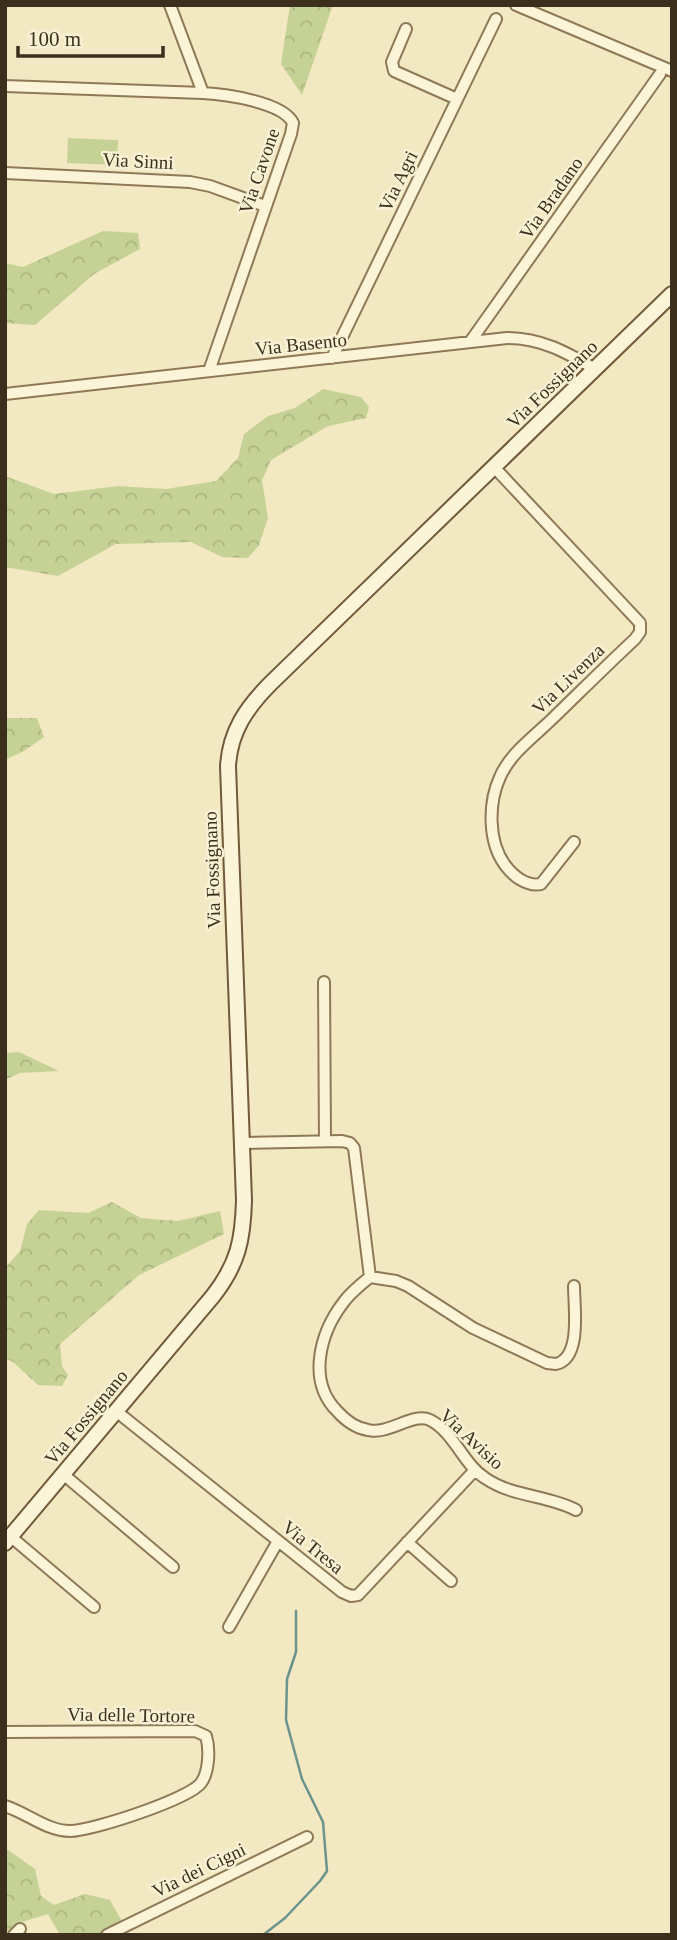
<svg xmlns="http://www.w3.org/2000/svg" width="677" height="1940" font-family="Georgia,serif">
	<style>
		.green { fill: #c6d295 }
		.forest { fill: url(#forest-crowns) }
		.lines { fill: none; stroke-linecap: round; stroke-linejoin: round }
		.stream { stroke: #6a948d; stroke-width: 2.5 }
		.street-casing { stroke: #8e7957; stroke-width: 14 }
		.secondary-casing { stroke: #705a3a; stroke-width: 18 }
		.street { stroke: #fcf4d7; stroke-width: 10 }
		.secondary { stroke: #fcf4d7; stroke-width: 14 }
		.labels { text-anchor: middle; dominant-baseline: central; stroke-width: 5; stroke-linejoin: round; paint-order: stroke }
		.street-label { font-size: 19px; fill: #3d2f1d; stroke: #f9f1d3 }
	</style>
	<defs>
		<pattern id="forest-crowns" width="20" height="18" patternUnits="userSpaceOnUse" patternTransform="scale(1.75)"><rect width="20" height="18" fill="#c6d295"/><path d="M2 6a3 3 0 1 1 6 0M12 15a3 3 0 1 1 6 0" fill="none" stroke="#abb580"/></pattern>
	</defs>
	<rect width="100%" height="100%" fill="#f2e8c2"/>
	<path class="green" d="M 68,138 L 118,140 L 117,165 L 67,163 Z"/>
	<path class="forest" d="M 290,5 L 333,5 L 302,95 L 281,64 Z
		M 103,231 L 138,233 L 140,249 L 94,274 L 35,325 L 5,323 L 5,263 L 23,267 Z
		M 323,389 L 361,397 L 369,407 L 366,418 L 328,426 L 271,460 L 262,480 L 268,518 L 259,545 L 248,558 L 222,557 L 191,542 L 116,544 L 58,576 L 5,567 L 5,476 L 54,494 L 118,486 L 166,489 L 216,481 L 238,458 L 244,434 L 268,416 L 295,408 Z
		M 5,718 L 37,718 L 44,737 L 24,751 L 5,760 Z
		M 19,1052 L 59,1071 L 20,1073 L 5,1080 L 5,1053 Z
		M 112,1202 L 141,1218 L 178,1221 L 220,1211 L 224,1234 L 139,1275 L 60,1344 L 62,1366 L 68,1375 L 62,1386 L 38,1385 L 13,1362 L 5,1358 L 5,1268 L 20,1251 L 27,1224 L 39,1210 L 88,1213 Z
		M 8,1850 L 35,1869 L 41,1896 L 54,1905 L 85,1894 L 110,1900 L 123,1923 L 100,1935 L 60,1935 L 48,1914 L 19,1923 L 5,1933 L 5,1851 Z"/>
	<g class="lines">
		<path class="stream" d="M 263,1935 L 285,1918 L 320,1881 L 327,1871 L 323,1822 L 302,1779 L 286,1720 L 287,1679 L 296,1652 L 296,1611"/>
		<defs>
			<path id="street" d="M 170,5 L 203,93 C 224,94 283,102 293,123 L 291,134 L 209,371
				M 516,5 L 672,71
				M 406,29 L 392,62 L 394,71 L 457,99
				M 5,86 L 203,93
				M 5,173 L 190,182 L 210,186 L 265,206
				M 470,342 L 660,74
				M 332,358 L 496,19
				M 5,394 L 507,338 C 541,338 566,352 595,369
				M 494,467 L 640,623 L 640,632 L 635,639 C 606,666 578,694 550,721 C 532,738 510,754 500,777 C 488,803 488,842 505,865 C 513,876 527,887 541,884 L 574,842
				M 324,982 L 325,1141
				M 242,1143 L 342,1141 L 350,1143 L 354,1148 L 370,1277 C 360,1285 350,1293 343,1303 C 320,1333 307,1381 337,1411 C 345,1420 356,1428 368,1430 C 389,1435 413,1412 430,1420 C 454,1432 463,1464 485,1478 C 512,1497 548,1495 576,1510
				M 370,1277 L 396,1281 L 408,1286 L 473,1328 L 547,1363 L 556,1364 C 582,1358 574,1307 574,1286
				M 116,1411 L 342,1592 L 351,1596 L 358,1595 L 475,1470
				M 63,1474 L 173,1567
				M 10,1536 L 94,1607
				M 407,1542 L 451,1581
				M 229,1627 L 278,1541
				M 5,1732 L 195,1731 L 206,1736 C 210,1749 209,1772 201,1783 C 189,1799 92,1831 70,1831 C 47,1831 27,1813 5,1806
				M 14,1935 L 20,1929
				M 107,1935 L 307,1837"/>
			<path id="secondary" d="M 5,1543 L 213,1296 C 238,1264 243,1240 244,1200 L 228,766 C 230,731 247,707 271,683 L 672,294"/>
		</defs>
		<use href="#street" class="street-casing"/>
		<use href="#secondary" class="secondary-casing"/>
		<use href="#street" class="street"/>
		<use href="#secondary" class="secondary"/>
	</g>
	<g class="labels">
		<g class="street-label">
			<text transform="translate(138 161) rotate(3)">Via Sinni</text>
			<text transform="translate(259 171) rotate(-71)">Via Cavone</text>
			<text transform="translate(398 181) rotate(-64)">Via Agri</text>
			<text transform="translate(551 198) rotate(-55)">Via Bradano</text>
			<text transform="translate(301 344) rotate(-6)">Via Basento</text>
			<text transform="translate(552 384) rotate(-44)">Via Fossignano</text>
			<text transform="translate(568 679) rotate(-44)">Via Livenza</text>
			<text transform="translate(212 870) rotate(-92)">Via Fossignano</text>
			<text transform="translate(86 1417) rotate(-50)">Via Fossignano</text>
			<text transform="translate(472 1439) rotate(43)">Via Avisio</text>
			<text transform="translate(313 1547) rotate(39)">Via Tresa</text>
			<text transform="translate(131 1715) rotate(1)">Via delle Tortore</text>
			<text transform="translate(199 1870) rotate(-26)">Via dei Cigni</text>
		</g>
	</g>
	<rect width="677" height="1940" fill="none" stroke="#3d2f1d" stroke-width="14"/>
	<path d="M18 46v10h145v-10" fill="none" stroke="#3d2f1d" stroke-width="3.5"/>
	<text x="28" y="46" font-size="21" fill="#3d2f1d" stroke="#f9f1d3" stroke-width="5" paint-order="stroke">100 m</text>
</svg>
